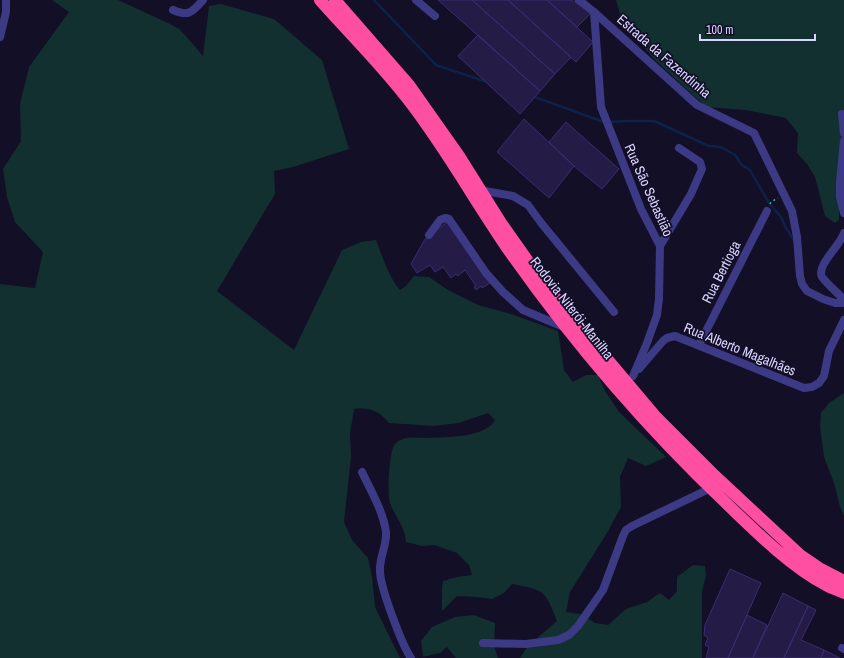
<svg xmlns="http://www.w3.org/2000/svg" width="844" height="658" font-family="'Archivo Narrow',sans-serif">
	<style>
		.green { fill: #12302f }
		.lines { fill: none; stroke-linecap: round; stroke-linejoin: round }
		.stream { stroke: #0c2248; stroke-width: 2.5 }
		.building { fill: #241b47; stroke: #3b2d73 }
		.path { stroke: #2fb8b0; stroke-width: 1.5; stroke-dasharray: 2 3; stroke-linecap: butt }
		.minor { stroke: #3d3a85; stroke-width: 8 }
		.highway { stroke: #ff4fa3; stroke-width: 12 }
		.labels { text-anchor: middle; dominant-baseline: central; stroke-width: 3.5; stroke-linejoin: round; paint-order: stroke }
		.street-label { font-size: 14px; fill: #d9d4ff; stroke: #130f26 }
	</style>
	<rect width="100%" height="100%" fill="#130f26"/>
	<path class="green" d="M 52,0 L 118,0 L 168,23 L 179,29 L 185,35 L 203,56 L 209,6 L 221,4 L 274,19 L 322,60 L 349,149 L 293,167 L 274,171 L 275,194 L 217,291 L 294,350 L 342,250 L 361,242 L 376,240 C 382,255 389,278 400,290 L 406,286 L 414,276 L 429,277 L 448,290 L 478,305 L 511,314 L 558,331 L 564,370 L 573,382 L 586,375 L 598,375 L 605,391 L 619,412 L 666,457 L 646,466 L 628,458 L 620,477 L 621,507 L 607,533 L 570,592 L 566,612 L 581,614 L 595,623 L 608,625 L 626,609 L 647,602 L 660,593 L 669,600 L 677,591 L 677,577 L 693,565 L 705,566 L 706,575 L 702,592 L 702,658 L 520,658 L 528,646 L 557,621 C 545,590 545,590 512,584 L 504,593 L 492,599 L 477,597 L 457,596 L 442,611 L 442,589 L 443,581 L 457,577 L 472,575 L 469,565 L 457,553 L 434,545 L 422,546 L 406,542 C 405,526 395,517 390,503 C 387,495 389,450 395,444 C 404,435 416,438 427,438 C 446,437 485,438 495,420 L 488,413 L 459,423 L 434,426 L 389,423 C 379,411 370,407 354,409 L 350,433 L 351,457 L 344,522 L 352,540 L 368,558 L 372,577 L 375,607 L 400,658 L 0,658 L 0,284 L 35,288 L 43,252 L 15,222 L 7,197 L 3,169 L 21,141 L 20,104 L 29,67 L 69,12 Z
		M 616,0 L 844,0 L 844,200 L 839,210 L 839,220 L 835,223 L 825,216 L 815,177 L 807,164 L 797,153 L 798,133 L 786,118 L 746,110 L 706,107 L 655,60 L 623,24 Z
		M 844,393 L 844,516 L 840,507 L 834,483 L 824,457 L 820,427 L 821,413 L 829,403 Z
		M 474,615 L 495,623 L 494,646 L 498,658 L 456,658 L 447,647 L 440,653 L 423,657 L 421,641 L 432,627 L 455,617 Z"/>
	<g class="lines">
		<path class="stream" d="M 374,0 L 436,65 L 487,82
			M 532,96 L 604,122
			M 609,122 L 626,121 L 654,121 L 709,146 L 721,147 L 735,155 L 742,165 L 750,170 L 769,203 L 781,217 L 786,228 L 795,242"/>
	</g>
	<path class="building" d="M 438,0 L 472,0 L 555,74 L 540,91 Z
		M 472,0 L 508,0 L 571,57 L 555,74 Z
		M 508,0 L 547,0 L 593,42 L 576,62 Z
		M 547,0 L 572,0 L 591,13 L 577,27 Z
		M 478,35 L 540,91 L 520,114 L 458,56 Z
		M 524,119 L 574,166 L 549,198 L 497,152 Z
		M 566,122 L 619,169 L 602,189 L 574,166 L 549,142 Z
		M 447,222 L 490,283 L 482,288 L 481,286 L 476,290 L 474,287 L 476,286 L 465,270 L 458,276 L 456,274 L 451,278 L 443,267 L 435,272 L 430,265 L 417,273 L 411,264 L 425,239 Z
		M 730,569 L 761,583 L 728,658 L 706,658 L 709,647 L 705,645 L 708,638 L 704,635 L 705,625 Z
		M 783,593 L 808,606 L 784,658 L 753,658 Z
		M 808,606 L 816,610 L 801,640 L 824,650 L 821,658 L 784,658 Z
		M 747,615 L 767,625 L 753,658 L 728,658 Z
		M 824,650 L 840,658 L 821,658 Z"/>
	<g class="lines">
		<path class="path" d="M 770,204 L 771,202 L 778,198"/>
		<path class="minor" d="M 416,0 L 435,16
			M 579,0 L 594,12 L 697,105 L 754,133 L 792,211 L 797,237 L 800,276 L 802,284 L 807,291 L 823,299 L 835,303 L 844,303
			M 173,10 C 189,17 192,12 203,0
			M 594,12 L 601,107 L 641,209 L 660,246 L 659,299 L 657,315 L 647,343 L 633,376
			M 0,37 L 6,12 L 6,0
			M 842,114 L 844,133
			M 844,141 L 840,182 L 840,197 L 844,213
			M 480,190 L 513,196 L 528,205 L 542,224 L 614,312
			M 844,233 C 841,245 816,265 822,277 C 827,284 838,293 844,300
			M 429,235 L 440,220 L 445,218 L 449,219 L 486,273 L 503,292 L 523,310 L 566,328
			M 660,246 L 691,194 L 702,169 L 700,162 L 679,148
			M 699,345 L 767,211
			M 639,369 L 663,341 L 667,338 L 675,336 L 804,388 L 812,387 L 819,383 L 824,376 L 829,351 L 844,320
			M 362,472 C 371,491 383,511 386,532 C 387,546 379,558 380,571 C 380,587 402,645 411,658
			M 483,643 L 526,644 L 558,640 L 569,635 L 578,626 L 603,590 L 623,536 L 626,530 L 632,526 L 711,488
			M 842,648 L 844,649"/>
		<path class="highway" d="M 320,0 C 350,34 383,66 410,102 C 447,150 476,203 510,252 C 574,343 647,428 727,504 C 755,531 791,567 826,585 C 831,588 838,590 844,593
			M 335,0 L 409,85 L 459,156 L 501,223 L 544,284 L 656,417 L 715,476 L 800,555 L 819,568 L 844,581"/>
	</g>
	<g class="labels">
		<g class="street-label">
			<text transform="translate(664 56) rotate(41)">Estrada da Fazendinha</text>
			<text transform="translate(649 190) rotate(66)">Rua São Sebastião</text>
			<text transform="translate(721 272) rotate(-63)">Rua Bertioga</text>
			<text transform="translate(572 308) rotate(52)">Rodovia Niterói-Manilha</text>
			<text transform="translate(740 349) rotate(22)">Rua Alberto Magalhães</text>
		</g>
	</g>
	<path d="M700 34v6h115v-6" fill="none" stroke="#d9d4ff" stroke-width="2"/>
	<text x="706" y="34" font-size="12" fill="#d9d4ff" stroke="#130f26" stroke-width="3" paint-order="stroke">100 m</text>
</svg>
